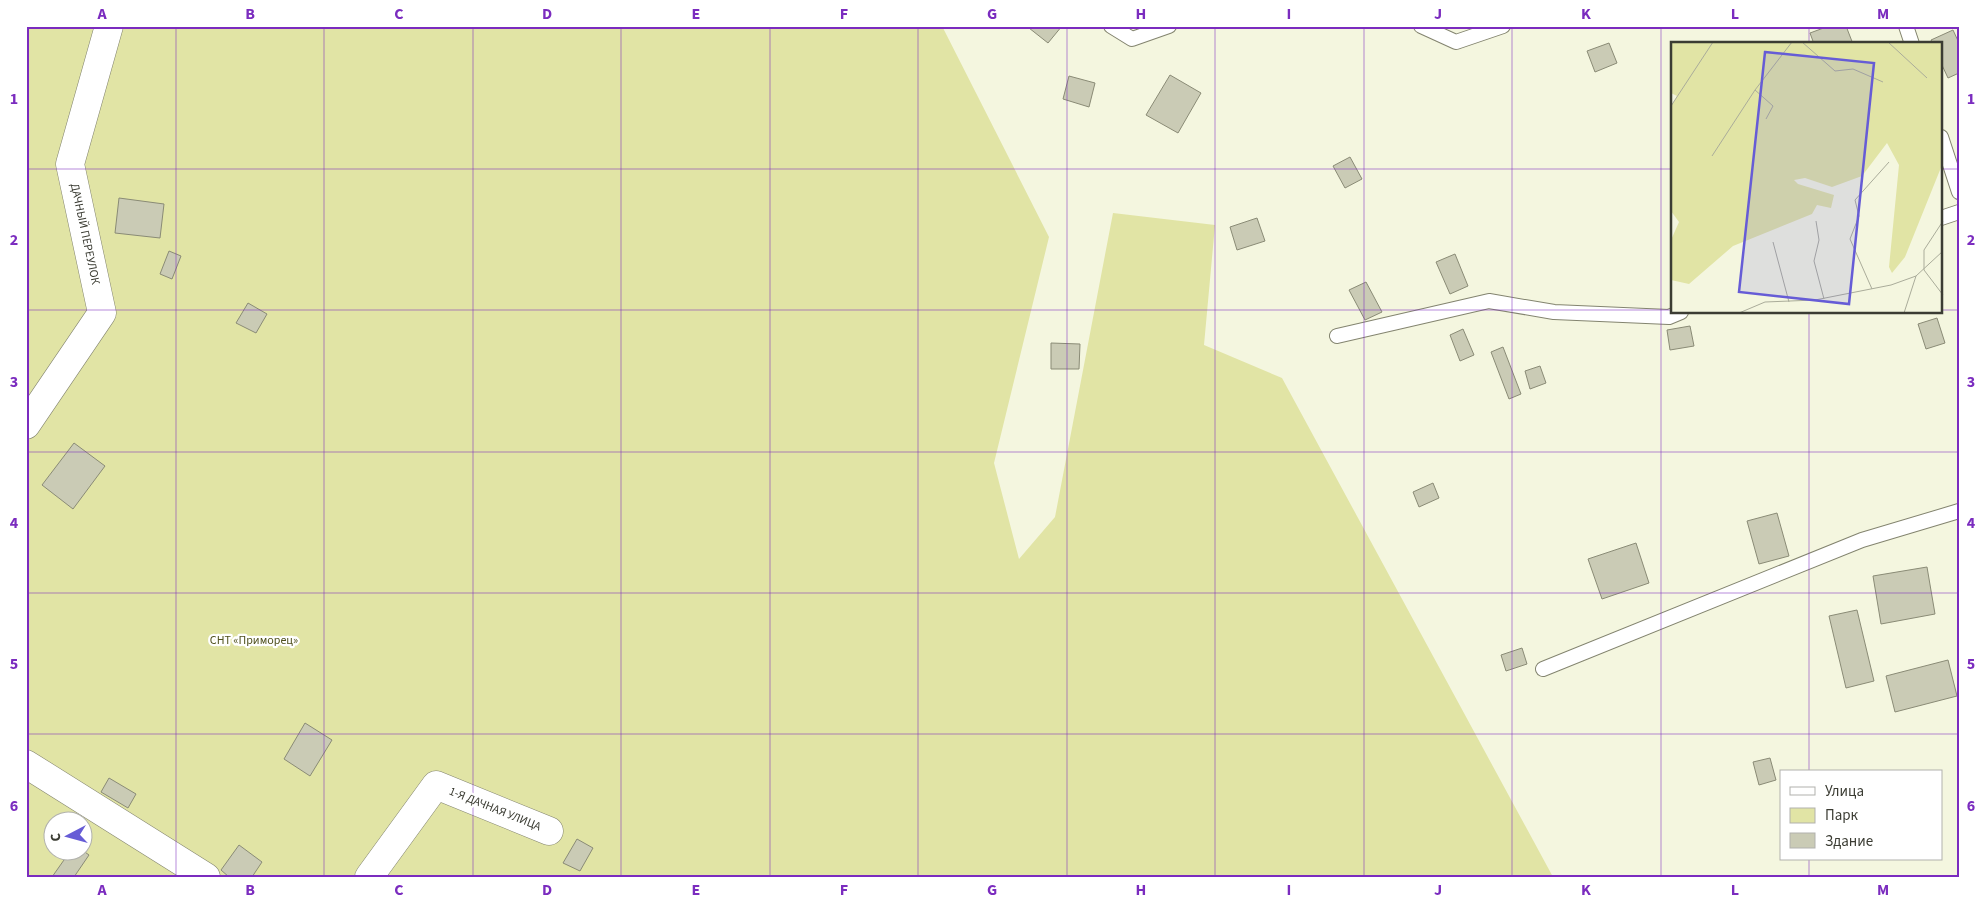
<svg xmlns="http://www.w3.org/2000/svg" width="1985" height="903" font-family="'Source Sans 3',sans-serif">
	<style>
		.green { fill: #e1e4a5; fill-rule: evenodd }
		.building { fill: #cacbb5; stroke: #8a8b76 }
		.lines { fill: none; stroke-linecap: round; stroke-linejoin: round }
		.service-casing { stroke: #83846f; stroke-width: 16 }
		.minor-casing { stroke: #83846f; stroke-width: 29 }
		.service { stroke: #fff; stroke-width: 14 }
		.minor { stroke: #fff; stroke-width: 28 }
		.grid { fill: none; stroke: #7b2cbf; stroke-width: 1; stroke-opacity: 0.55 }
		.labels { text-anchor: middle; dominant-baseline: central; stroke-width: 4.5; stroke-linejoin: round; paint-order: stroke }
		.street-label { font-size: 12px; fill: #3b3c33; stroke: #fff }
		.park-label { font-size: 12px; fill: #4f501d; stroke: #fff }
		.inset-road { fill: none; stroke: #aaac9a; stroke-width: 1 }
		.view { fill: #665cd6; fill-opacity: 0.15; stroke: #665cd6; stroke-width: 2.5 }
		.inset-edge { fill: none; stroke: #3b3c33; stroke-width: 2.5 }
		.neatline { fill: none; stroke: #7b2cbf; stroke-width: 2 }
		.grid-label { font-size: 16px; text-anchor: middle; font-weight: bold; fill: #7b2cbf }
	</style>
	<rect width="100%" height="100%" fill="#f4f6df"/>
	<path class="green" d="M 26,26 L 942,26 L 1049,237 L 994,463 L 1019,559 L 1055,517 L 1113,213 L 1215,225 L 1204,345 L 1282,378 L 1553,877 L 26,877 ZM 52,820 L 82,820 L 82,850 L 52,850 Z"/>
	<path class="building" d="M 1030,26 L 1062,26 L 1048,43 L 1029,28 Z
		M 1829,26 L 1846,26 L 1853,44 L 1814,44 L 1810,33 Z
		M 1953,30 L 1959,43 L 1959,73 L 1948,78 L 1941,63 L 1941,44 L 1933,44 L 1931,40 Z
		M 1609,43 L 1617,63 L 1595,72 L 1587,51 Z
		M 1170,75 L 1201,93 L 1178,133 L 1146,115 Z
		M 1069,76 L 1095,83 L 1089,107 L 1063,99 Z
		M 1350,157 L 1362,179 L 1345,188 L 1333,166 Z
		M 119,198 L 164,204 L 160,238 L 115,233 Z
		M 1257,218 L 1265,241 L 1237,250 L 1230,227 Z
		M 169,251 L 181,256 L 172,279 L 160,274 Z
		M 1455,254 L 1468,286 L 1450,294 L 1436,262 Z
		M 1366,282 L 1382,312 L 1365,320 L 1349,290 Z
		M 248,303 L 267,314 L 256,333 L 236,323 Z
		M 1937,318 L 1945,343 L 1926,349 L 1918,324 Z
		M 1690,326 L 1694,346 L 1670,350 L 1667,330 Z
		M 1463,329 L 1474,355 L 1460,361 L 1450,335 Z
		M 1051,343 L 1080,344 L 1079,369 L 1051,369 Z
		M 1503,347 L 1521,394 L 1509,399 L 1491,352 Z
		M 1540,366 L 1546,383 L 1530,389 L 1525,371 Z
		M 74,443 L 105,466 L 73,509 L 42,485 Z
		M 1433,483 L 1439,498 L 1419,507 L 1413,492 Z
		M 1777,513 L 1789,556 L 1759,564 L 1747,521 Z
		M 1636,543 L 1649,583 L 1602,599 L 1588,559 Z
		M 1927,567 L 1935,614 L 1881,624 L 1873,576 Z
		M 1857,610 L 1874,681 L 1846,688 L 1829,616 Z
		M 1522,648 L 1527,664 L 1506,671 L 1501,655 Z
		M 1948,660 L 1957,696 L 1895,712 L 1886,676 Z
		M 305,723 L 332,740 L 310,776 L 284,759 Z
		M 1770,758 L 1776,780 L 1759,785 L 1753,762 Z
		M 109,778 L 136,794 L 128,808 L 101,792 Z
		M 577,839 L 593,848 L 580,871 L 563,863 Z
		M 239,845 L 262,862 L 252,877 L 229,877 L 221,870 Z
		M 71,850 L 82,850 L 89,855 L 74,877 L 52,877 Z"/>
	<g class="lines">
		<defs>
			<path id="service" d="M 1111,26 L 1132,39 L 1169,26
				M 1421,26 L 1456,42 L 1503,26
				M 1906,26 L 1912,44
				M 1941,137 L 1959,192
				M 1941,218 L 1959,212
				M 1337,336 L 1489,301 L 1554,312 L 1669,317 L 1681,312
				M 1543,669 L 1862,540 L 1959,511"/>
			<path id="minor" d="M 26,425 L 102,313 L 70,164 L 109,26
				M 26,764 L 206,877
				M 369,877 L 436,785 L 549,831"/>
		</defs>
		<use href="#service" class="service-casing"/>
		<use href="#minor" class="minor-casing"/>
		<use href="#service" class="service"/>
		<use href="#minor" class="minor"/>
	</g>
	<path class="grid" d="M 176,26 L 176,877M 324,26 L 324,877M 473,26 L 473,877M 621,26 L 621,877M 770,26 L 770,877M 918,26 L 918,877M 1067,26 L 1067,877M 1215,26 L 1215,877M 1364,26 L 1364,877M 1512,26 L 1512,877M 1661,26 L 1661,877M 1809,26 L 1809,44M 26,169 L 1672,169M 1941,169 L 1959,169M 26,310 L 1672,310M 1941,310 L 1959,310M 1809,312 L 1809,772M 26,452 L 1959,452M 26,593 L 1959,593M 26,734 L 1959,734M 1809,859 L 1809,877"/>
	<g class="labels">
		<g class="street-label">
			<text transform="translate(85 234) rotate(78)">ДАЧНЫЙ ПЕРЕУЛОК</text>
			<text transform="translate(495 809) rotate(22)">1-Я ДАЧНАЯ УЛИЦА</text>
		</g>
		<g class="park-label">
			<text x="254" y="640">СНТ «Приморец»</text>
		</g>
	</g>
	<g transform="translate(1671 42)">
		<rect width="271" height="271" fill="#f4f6df"/>
		<path d="M 0,0 L 271,0 L 271,123 L 234,215 L 221,231 L 218,225 L 228,123 L 216,101 L 191,134 L 161,145 L 134,136 L 123,138 L 127,142 L 163,153 L 160,166 L 146,163 L 141,172 L 62,204 L 18,242 L 0,238 L 0,198 L 8,180 L 0,169 L 0,64 L 6,54 L 0,51 Z" fill="#e1e4a5"/>
		<path class="inset-road" d="M 131,0 L 164,29 L 182,27 L 212,40M 217,0 L 256,36M 84,48 L 102,64 L 95,77M 0,64 L 42,0M 41,114 L 84,48 L 121,0M 145,179 L 148,198 L 143,219 L 153,257M 102,200 L 118,260M 253,228 L 253,208 L 272,179M 253,228 L 272,253M 201,247 L 179,197 L 188,174 L 184,158 L 218,120M 68,271 L 94,260 L 144,258 L 220,243 L 245,234 L 272,209M 233,271 L 245,234"/>
		<path class="view" d="M 94,10 L 203,21 L 178,262 L 68,250 Z"/>
		<rect width="271" height="271" class="inset-edge"/>
	</g>
	<rect width="1985" height="903" fill="none" stroke="#ffffff" stroke-width="55"/>
	<rect x="1780" y="770" width="162" height="90" fill="#ffffff" stroke="#b1b1ad"/>
	<rect x="1790" y="787" width="25" height="8" fill="#ffffff" stroke="#b1b1ad"/>
	<text x="1825" y="796" font-size="15" fill="#3b3c33">Улица</text>
	<rect x="1790" y="808" width="25" height="15" fill="#e1e4a5" stroke="#b1b1ad"/>
	<text x="1825" y="820" font-size="15" fill="#3b3c33">Парк</text>
	<rect x="1790" y="833" width="25" height="15" fill="#cacbb5" stroke="#b1b1ad"/>
	<text x="1825" y="846" font-size="15" fill="#3b3c33">Здание</text>
	<g transform="translate(68 836) rotate(264)"><circle r="24" fill="#ffffff" stroke="#b1b1ad"/>
	<path d="M0-4L9 19L0 12L-9 19Z" fill="#665cd6"/>
	<text y="-8" font-size="14" font-weight="bold" text-anchor="middle" fill="#3b3c33">С</text>
	</g>
	<rect x="28" y="28" width="1930" height="848" class="neatline"/>
	<g class="grid-label">
		<text x="102" y="19">A</text>
		<text x="250" y="19">B</text>
		<text x="399" y="19">C</text>
		<text x="547" y="19">D</text>
		<text x="696" y="19">E</text>
		<text x="844" y="19">F</text>
		<text x="992" y="19">G</text>
		<text x="1141" y="19">H</text>
		<text x="1289" y="19">I</text>
		<text x="1438" y="19">J</text>
		<text x="1586" y="19">K</text>
		<text x="1735" y="19">L</text>
		<text x="1883" y="19">M</text>
		<text x="14" y="104">1</text>
		<text x="1971" y="104">1</text>
		<text x="14" y="245">2</text>
		<text x="1971" y="245">2</text>
		<text x="14" y="387">3</text>
		<text x="1971" y="387">3</text>
		<text x="14" y="528">4</text>
		<text x="1971" y="528">4</text>
		<text x="14" y="669">5</text>
		<text x="1971" y="669">5</text>
		<text x="14" y="811">6</text>
		<text x="1971" y="811">6</text>
		<text x="102" y="895">A</text>
		<text x="250" y="895">B</text>
		<text x="399" y="895">C</text>
		<text x="547" y="895">D</text>
		<text x="696" y="895">E</text>
		<text x="844" y="895">F</text>
		<text x="992" y="895">G</text>
		<text x="1141" y="895">H</text>
		<text x="1289" y="895">I</text>
		<text x="1438" y="895">J</text>
		<text x="1586" y="895">K</text>
		<text x="1735" y="895">L</text>
		<text x="1883" y="895">M</text>
	</g>
</svg>
